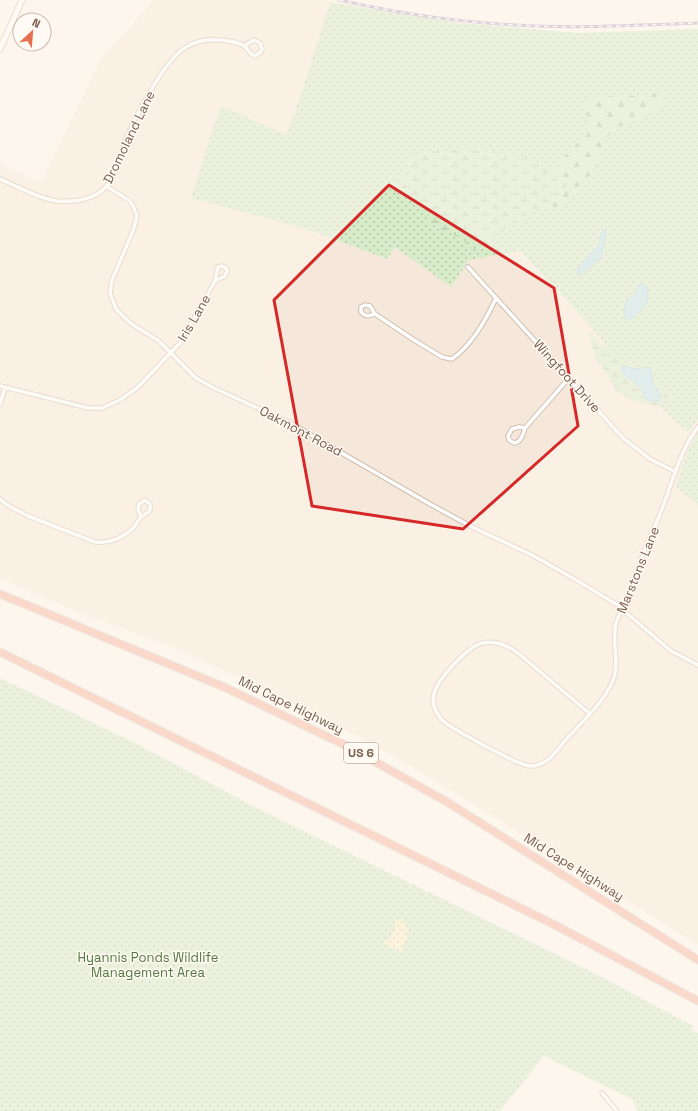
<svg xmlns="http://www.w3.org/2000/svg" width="698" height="1111" font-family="'Space Grotesk',sans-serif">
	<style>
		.residential { fill: #f5e8da }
		.grass { fill: url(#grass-dots) }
		.forest { fill: url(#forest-firs) }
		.wetland { fill: url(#wetland-marsh); fill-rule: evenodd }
		.sand { fill: url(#sand-dots) }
		.water { fill: #bfe3e8; stroke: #a5d3da }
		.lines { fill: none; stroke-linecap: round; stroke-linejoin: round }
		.street-casing { stroke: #d1beb0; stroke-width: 5.5 }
		.secondary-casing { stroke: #d6c0b0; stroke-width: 7 }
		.highway-casing { stroke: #dad1cd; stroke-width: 9 }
		.street { stroke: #fff; stroke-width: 3.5 }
		.secondary { stroke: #fff; stroke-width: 5 }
		.highway { stroke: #f7b7a3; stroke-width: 7 }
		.rail-casing { stroke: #b9a8c9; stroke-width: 3 }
		.rail { stroke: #fffaf3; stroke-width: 1.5; stroke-dasharray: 4.5; stroke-linecap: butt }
		.marked { fill: none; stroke: #d62828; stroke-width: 3; stroke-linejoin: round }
		.labels { text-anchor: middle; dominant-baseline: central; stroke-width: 3; stroke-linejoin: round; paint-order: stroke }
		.shield { fill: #fffaf3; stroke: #a28b7f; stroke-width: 1 }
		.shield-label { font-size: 12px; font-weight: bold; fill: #7a5c4d }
		.street-label { font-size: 13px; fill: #7a5c4d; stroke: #fffaf3 }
		.park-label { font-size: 13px; fill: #537a41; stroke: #fffaf3 }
	</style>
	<defs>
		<pattern id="grass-dots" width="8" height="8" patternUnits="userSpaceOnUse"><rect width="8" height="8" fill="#d8ecc9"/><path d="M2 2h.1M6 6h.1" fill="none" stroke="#b4c2a5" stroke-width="1.8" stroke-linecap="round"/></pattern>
		<pattern id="forest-firs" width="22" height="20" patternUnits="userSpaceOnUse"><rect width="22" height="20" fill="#d8ecc9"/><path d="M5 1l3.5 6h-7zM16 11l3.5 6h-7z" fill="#b4c2a5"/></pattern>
		<pattern id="wetland-marsh" width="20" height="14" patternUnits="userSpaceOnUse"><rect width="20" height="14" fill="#d8ecc9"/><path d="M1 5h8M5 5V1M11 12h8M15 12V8" fill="none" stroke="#b4c2a5"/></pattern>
		<pattern id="sand-dots" width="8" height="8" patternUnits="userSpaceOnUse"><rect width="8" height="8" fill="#fcefc7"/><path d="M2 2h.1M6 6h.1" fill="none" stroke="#d1c5a4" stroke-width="1.8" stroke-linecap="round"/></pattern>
	</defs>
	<rect width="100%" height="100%" fill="#fdf6ec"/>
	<path class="residential" d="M 154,0 L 319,0 L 330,2 L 300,98 L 286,135 L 213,127 L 191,198 L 306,229 L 387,259 L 395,247 L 451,287 L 469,260 L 520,251 L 577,311 L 663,410 L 688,432 L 698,419 L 698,431 L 689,449 L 675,486 L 698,505 L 698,945 L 478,807 L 385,751 L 309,711 L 175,648 L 77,612 L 0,578 L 0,164 L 41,183 L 100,60 Z"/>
	<path class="grass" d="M 330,2 L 459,23 L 578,33 L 698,29 L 698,419 L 688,432 L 663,410 L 577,311 L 520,251 L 469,260 L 451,287 L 395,247 L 387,259 L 306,229 L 191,198 L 213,127 L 222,106 L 286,135 L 300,98 Z
		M 698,431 L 698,505 L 675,486 L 689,449 Z
		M 0,678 L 131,741 L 259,809 L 596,974 L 693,1026 L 691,1029 L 698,1033 L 698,1111 L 638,1111 L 632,1099 L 544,1056 L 500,1111 L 0,1111 Z"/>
	<path class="forest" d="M 656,93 L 664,93 L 665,98 C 658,120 623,117 608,136 C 606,139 599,155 598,159 C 597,162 598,165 596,168 C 593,174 588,177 583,181 C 575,190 565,208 551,209 L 548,206 L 565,192 L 567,186 L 560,176 L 550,171 L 560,165 L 567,152 L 587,135 L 588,128 L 588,118 L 584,104 L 586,100 C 608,93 633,98 656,93 Z"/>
	<path class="wetland" d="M 484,149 L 528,160 L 560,176 L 565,181 L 567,186 C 559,206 543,204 528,214 C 524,217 521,222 516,225 C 508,229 498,229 491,236 L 492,245 L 471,250 C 461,233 443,232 428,222 L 428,215 L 430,208 L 426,204 L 399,196 L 389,187 L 390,182 C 405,181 410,169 409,156 L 416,152 Z
		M 591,333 C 595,337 597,343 601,345 C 604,346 608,346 610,347 C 627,360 625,374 652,362 L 656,365 L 658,370 L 654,378 L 663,392 L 668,393 L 672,390 L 674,397 L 659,406 L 655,406 L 630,399 L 617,392 L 603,368 L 597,363 L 593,351 L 589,335 L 589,334 ZM 626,366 L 636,369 L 643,367 L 651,378 L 655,388 L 660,395 L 645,398 C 640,381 632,385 623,374 L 622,367 Z"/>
	<path class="sand" d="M 402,919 L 409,932 L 406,933 L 407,937 L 403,945 L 401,952 L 383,943 L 390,938 L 393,931 L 396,928 L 393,922 Z"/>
	<path class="water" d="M 603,229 L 606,232 L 601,258 L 580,276 L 577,272 C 581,261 590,256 597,247 C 601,241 600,235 603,229 Z
		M 643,284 L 648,288 C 648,298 648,303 641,310 C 637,314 634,318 628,321 C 622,316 624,309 626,301 L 635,294 L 639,285 Z
		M 624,366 L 636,369 L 648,367 L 651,368 L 652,381 L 660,395 L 660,400 L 655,402 L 646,399 C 643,394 643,390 638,385 C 632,379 621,378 622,367 Z"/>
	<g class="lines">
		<defs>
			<path id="street" d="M 0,179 C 17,186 39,199 57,201 C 73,202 93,200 105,188 C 116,177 119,158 124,144 C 134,119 162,64 183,49 C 193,42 206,39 218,40 C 225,40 238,42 244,46 C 249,50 249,54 255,56 L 261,52 L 262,49 L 260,43 L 254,40 L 247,44 L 245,47
				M 106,186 L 130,201 L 134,208 L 137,216 L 133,231 L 112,280 L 110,293 L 116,309 L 130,323 L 159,341 L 196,378 L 212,387 L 290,423 L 428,503 L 472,527 L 534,556 L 571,577 L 616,604 L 671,651 L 698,665
				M 468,267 L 623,438 L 650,459 L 676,472
				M 375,314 C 369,316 365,317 361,312 L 361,307 L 365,305 L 370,306 L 375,314 L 414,340 L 442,357 L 452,359 C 472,345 486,320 496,298
				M 0,386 L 88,408 L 102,408 L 120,400 L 138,387 L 180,343 L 215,281 L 218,267 L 222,266 L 226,268 L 227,271 L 225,276 L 215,281
				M 0,404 L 5,388
				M 525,428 L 519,427 L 512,429 L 508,436 L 509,440 L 514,443 C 521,442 523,435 525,428 L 569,378
				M 0,499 L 7,505 L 28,516 L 95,542 C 110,544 125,537 135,526 C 137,523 138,520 140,518 C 145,513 152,514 150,504 L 145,500 L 139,504 L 138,510 L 141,516
				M 589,713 L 518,653 C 508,646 497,640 483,643 C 468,646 437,679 434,694 C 433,698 433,702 434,706 C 436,711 438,716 442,720 C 450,728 518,765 529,766 C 546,767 555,753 564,742 C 579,725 603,703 612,683 C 621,663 611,643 616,623 C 620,612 626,602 630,591 C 635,578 639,565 644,552 C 649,539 655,527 660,514 C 671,487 680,449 698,427
				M 602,1093 L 617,1111"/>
			<path id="secondary" d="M 0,49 L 22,0"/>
			<path id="highway" d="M 0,594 L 224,687 L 347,746 L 447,802 L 698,960
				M 0,652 L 555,925 L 698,1001"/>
		</defs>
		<use href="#street" class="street-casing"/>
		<use href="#secondary" class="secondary-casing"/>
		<use href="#highway" class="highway-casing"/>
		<use href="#street" class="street"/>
		<use href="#secondary" class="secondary"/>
		<use href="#highway" class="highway"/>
		<defs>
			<path id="rail" d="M 339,0 C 397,13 457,22 516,25 C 576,29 638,25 698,23"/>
		</defs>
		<use href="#rail" class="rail-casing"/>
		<use href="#rail" class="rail"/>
	</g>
	<path d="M0 0H698V1111H0ZM 389,185 L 554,288 L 578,426 L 463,529 L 312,506 L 274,300 Z" fill="#fdf6ec" fill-opacity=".55" fill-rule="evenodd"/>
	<path class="marked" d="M 389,185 L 554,288 L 578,426 L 463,529 L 312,506 L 274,300 Z"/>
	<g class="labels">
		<rect class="shield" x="344" y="743" width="34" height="20" rx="3"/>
		<g class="shield-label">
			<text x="361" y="753">US 6</text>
		</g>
		<g class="street-label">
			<text transform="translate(129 137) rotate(-64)">Dromoland Lane</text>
			<text transform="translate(194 318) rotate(-60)">Iris Lane</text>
			<text transform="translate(567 376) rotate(48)">Wingfoot Drive</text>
			<text transform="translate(301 431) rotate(28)">Oakmont Road</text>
			<text transform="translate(638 570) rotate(-68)">Marstons Lane</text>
			<text transform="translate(291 705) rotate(26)">Mid Cape Highway</text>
			<text transform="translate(574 867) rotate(32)">Mid Cape Highway</text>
		</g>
		<g class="park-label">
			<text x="148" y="957">Hyannis Ponds Wildlife<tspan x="148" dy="15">Management Area</tspan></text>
		</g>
	</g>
	<g transform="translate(32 32) rotate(26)"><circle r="19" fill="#fffaf3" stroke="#cabbb1"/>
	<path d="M0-3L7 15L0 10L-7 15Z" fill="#e76f51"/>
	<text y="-6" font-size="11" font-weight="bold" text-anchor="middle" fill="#7a5c4d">N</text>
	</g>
</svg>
